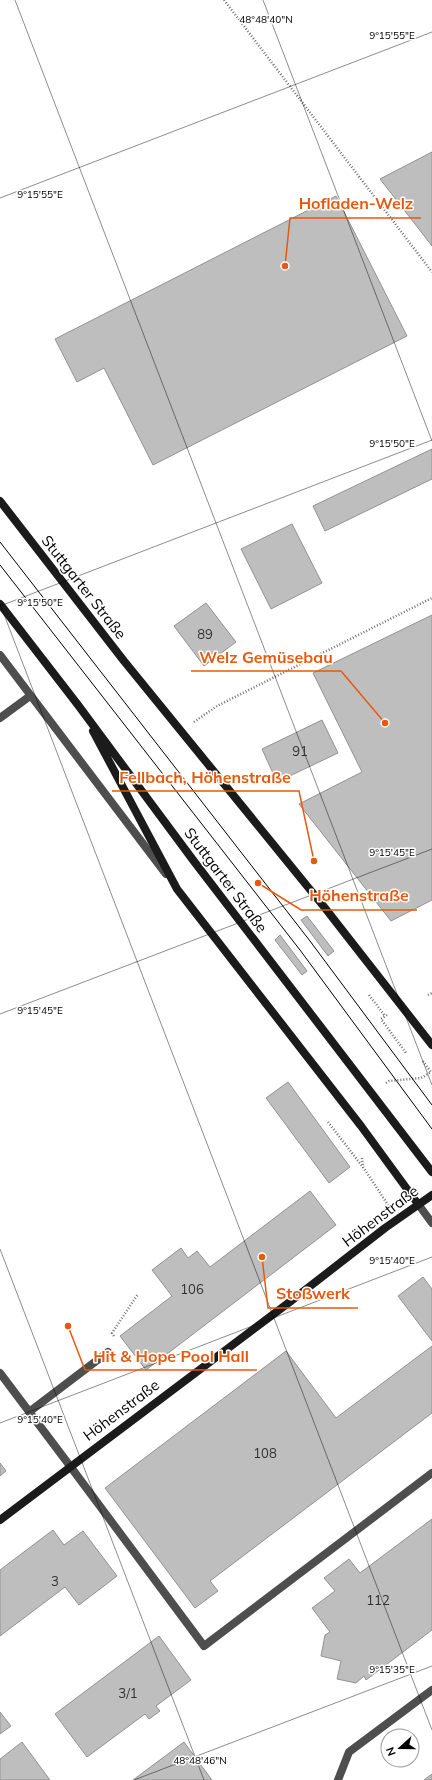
<svg xmlns="http://www.w3.org/2000/svg" width="432" height="1780" font-family="Mulish,sans-serif">
	<style>
		.building { fill: #bebebe; stroke: #929292 }
		.lines { fill: none; stroke-linecap: round; stroke-linejoin: round }
		.path { stroke: #707070; stroke-width: 2.5; stroke-dasharray: 1 2; stroke-linecap: butt }
		.lane { stroke: #4e4e4e; stroke-width: 8 }
		.street { stroke: #4e4e4e; stroke-width: 8 }
		.secondary { stroke: #1b1b1b; stroke-width: 8 }
		.tram { stroke: #000; stroke-width: 1 }
		.ticks { fill: none; stroke: #000; stroke-width: 1; stroke-opacity: 0.45 }
		.labels { text-anchor: middle; dominant-baseline: central; stroke-width: 3; stroke-linejoin: round; paint-order: stroke }
		.number-label { font-size: 13px; fill: #303030 }
		.street-label { font-size: 15px; fill: #000; stroke: #fff }
		.ticks-label { font-size: 10px; text-anchor: middle; fill: #000; stroke: #fff; stroke-width: 3; stroke-linejoin: round; paint-order: stroke }
		.leader { fill: none; stroke: #e8590c; stroke-width: 1.5 }
		.callout-dot { fill: #e8590c; stroke: #fff; stroke-width: 1.5 }
		.callout-label { font-size: 16px; text-anchor: middle; font-weight: bold; fill: #e8590c; stroke: #fff; stroke-width: 3; stroke-linejoin: round; paint-order: stroke }
	</style>
	<rect width="100%" height="100%" fill="#fff"/>
	<path class="building" d="M 432,152 L 432,246 L 380,179 Z
		M 336,196 L 407,336 L 153,465 L 104,368 L 77,382 L 55,339 Z
		M 432,449 L 432,479 L 325,531 L 313,506 Z
		M 292,524 L 322,583 L 271,609 L 241,549 Z
		M 206,603 L 236,642 L 204,666 L 174,626 Z
		M 432,615 L 432,900 L 391,921 L 299,804 L 362,772 L 313,673 Z
		M 322,720 L 338,753 L 277,782 L 262,749 Z
		M 307,916 L 334,951 L 328,956 L 301,920 Z
		M 280,935 L 307,971 L 302,975 L 275,940 Z
		M 288,1082 L 350,1167 L 329,1183 L 266,1098 Z
		M 310,1191 L 336,1225 L 146,1370 L 120,1336 L 172,1296 L 152,1270 L 181,1248 L 188,1258 L 197,1251 L 210,1267 Z
		M 423,1277 L 432,1289 L 432,1341 L 398,1296 Z
		M 432,1346 L 432,1413 L 210,1581 L 218,1591 L 195,1608 L 105,1488 L 286,1351 L 336,1418 Z
		M 0,1463 L 6,1471 L 0,1476 Z
		M 432,1519 L 432,1630 L 366,1680 L 364,1676 L 356,1683 L 337,1679 L 341,1661 L 321,1656 L 325,1635 L 330,1632 L 312,1608 L 335,1591 L 324,1578 L 349,1559 L 360,1573 Z
		M 53,1530 L 64,1545 L 83,1531 L 117,1576 L 79,1605 L 65,1587 L 0,1636 L 0,1570 Z
		M 159,1636 L 191,1680 L 156,1706 L 160,1711 L 149,1719 L 145,1714 L 87,1757 L 55,1714 Z
		M 0,1712 L 11,1726 L 0,1734 Z
		M 22,1742 L 50,1780 L 0,1780 L 0,1759 Z
		M 184,1742 L 212,1780 L 133,1780 Z
		M 432,1774 L 432,1780 L 424,1780 Z"/>
	<g class="lines">
		<path class="path" d="M 224,0 L 432,272
			M 194,722 L 217,706 L 432,598
			M 369,995 L 385,1016
			M 428,995 L 432,993
			M 387,1015 L 381,1019 L 406,1053
			M 386,1083 L 389,1081 L 421,1078 L 431,1072 L 422,1060
			M 328,1122 L 362,1166
			M 362,1158 L 363,1167 L 388,1205
			M 114,1336 L 112,1333 L 138,1294"/>
		<path class="lane" d="M 0,718 L 30,696
			M 29,1412 L 108,1352
			M 70,1466 L 204,1646 L 432,1473
			M 338,1780 L 349,1752 L 432,1690"/>
		<path class="street" d="M 0,655 L 166,874
			M 418,1204 L 432,1223
			M 0,1373 L 70,1466"/>
		<path class="secondary" d="M 0,501 L 124,661 L 325,908 L 432,1045
			M 0,604 L 78,705 L 193,860 L 432,1172
			M 93,731 L 177,889 L 361,1126 L 418,1204
			M 0,1520 L 291,1301 L 385,1228 L 432,1195"/>
		<path class="tram" d="M 0,542 L 310,941 L 432,1105
			M 0,565 L 300,950 L 432,1129"/>
	</g>
	<path class="ticks" d="M 15,0 L 432,1085M 263,0 L 432,441M 0,198 L 432,32M 0,604 L 432,1730M 0,606 L 432,440M 0,1014 L 432,849M 0,1249 L 204,1780M 0,1423 L 432,1257M 134,1780 L 432,1666"/>
	<g class="labels">
		<g class="number-label">
			<text x="205" y="634">89</text>
			<text x="300" y="751">91</text>
			<text x="192" y="1289">106</text>
			<text x="265" y="1453">108</text>
			<text x="55" y="1581">3</text>
			<text x="378" y="1600">112</text>
			<text x="128" y="1693">3/1</text>
		</g>
		<g class="street-label">
			<text transform="translate(84 587) rotate(52)">Stuttgarter Straße</text>
			<text transform="translate(226 880) rotate(53)">Stuttgarter Straße</text>
			<text transform="translate(380 1216) rotate(-37)">Höhenstraße</text>
			<text transform="translate(121 1410) rotate(-37)">Höhenstraße</text>
		</g>
	</g>
	<g class="ticks-label">
		<text x="266" y="23">48°48'40"N</text>
		<text x="392" y="39">9°15'55"E</text>
		<text x="40" y="198">9°15'55"E</text>
		<text x="392" y="447">9°15'50"E</text>
		<text x="40" y="606">9°15'50"E</text>
		<text x="392" y="856">9°15'45"E</text>
		<text x="40" y="1014">9°15'45"E</text>
		<text x="392" y="1264">9°15'40"E</text>
		<text x="40" y="1423">9°15'40"E</text>
		<text x="392" y="1673">9°15'35"E</text>
		<text x="200" y="1764">48°48'46"N</text>
	</g>
	<path class="leader" d="M285 266L290 218H421M385 723L341 671H191M314 861L299 791H112M258 883L301 910H417M262 1257L268 1308H358M68 1326L85 1370H257"/>
	<g class="callout-dot">
		<circle cx="285" cy="266" r="4"/>
		<circle cx="385" cy="723" r="4"/>
		<circle cx="314" cy="861" r="4"/>
		<circle cx="258" cy="883" r="4"/>
		<circle cx="262" cy="1257" r="4"/>
		<circle cx="68" cy="1326" r="4"/>
	</g>
	<g class="callout-label">
		<text x="356" y="209">Hofladen-Welz</text>
		<text x="266" y="663">Welz Gemüsebau</text>
		<text x="205" y="783">Fellbach, Höhenstraße</text>
		<text x="359" y="901">Höhenstraße</text>
		<text x="313" y="1299">Stoßwerk</text>
		<text x="171" y="1362">Hit &amp; Hope Pool Hall</text>
	</g>
	<g transform="translate(400 1748) rotate(249)"><circle r="19" fill="#ffffff" stroke="#999999"/>
	<path d="M0-3L7 15L0 10L-7 15Z" fill="#000000"/>
	<text y="-6" font-size="11" font-weight="bold" text-anchor="middle" fill="#000000">N</text>
	</g>
</svg>
